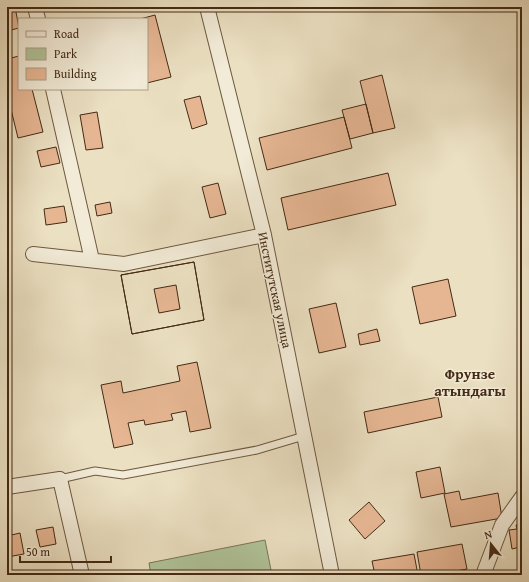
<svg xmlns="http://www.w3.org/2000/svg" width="529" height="582" font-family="'Gentium Book Plus',serif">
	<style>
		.green { fill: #b0c399; stroke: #7a7656 }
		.building { fill: #e6b693; stroke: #442a14; fill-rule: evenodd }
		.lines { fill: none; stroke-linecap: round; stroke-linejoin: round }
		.service-casing { stroke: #6e5840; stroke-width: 9 }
		.minor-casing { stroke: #6e5840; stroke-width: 16 }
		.service { stroke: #f2ebd7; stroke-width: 7 }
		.minor { stroke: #f2ebd7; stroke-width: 14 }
		.labels { text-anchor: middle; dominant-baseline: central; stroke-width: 3; stroke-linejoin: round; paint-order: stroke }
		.street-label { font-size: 13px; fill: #442a14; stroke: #f2ebd7 }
		.quarter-label { font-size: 15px; font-weight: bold; fill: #442a14; stroke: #f2ebd7 }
	</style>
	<rect width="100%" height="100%" fill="#ebe0c2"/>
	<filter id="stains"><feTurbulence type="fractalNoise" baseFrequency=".005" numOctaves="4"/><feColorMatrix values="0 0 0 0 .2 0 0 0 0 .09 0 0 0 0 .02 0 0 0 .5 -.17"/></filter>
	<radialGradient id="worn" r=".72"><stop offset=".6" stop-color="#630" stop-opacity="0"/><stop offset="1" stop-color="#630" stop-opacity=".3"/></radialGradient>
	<path class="green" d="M 265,540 L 272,575 L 151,575 L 149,563 Z"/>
	<path class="building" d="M 7,7 L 15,7 L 19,28 L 7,31 Z
		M 155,15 L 171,77 L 147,83 L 147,19 L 140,19 Z
		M 19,56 L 19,89 L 32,89 L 43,132 L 18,138 L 7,93 L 7,59 Z
		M 382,75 L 395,128 L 373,133 L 360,81 Z
		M 200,96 L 207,124 L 192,129 L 184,100 Z
		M 366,104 L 373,133 L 350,139 L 342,110 Z
		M 97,112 L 103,148 L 86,150 L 80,115 Z
		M 344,117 L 352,148 L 267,170 L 259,138 Z
		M 56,147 L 60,163 L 41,167 L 37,151 Z
		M 388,173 L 396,205 L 288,230 L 281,198 Z
		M 218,183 L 226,214 L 210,218 L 202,187 Z
		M 110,202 L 112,213 L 97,216 L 95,205 Z
		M 64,206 L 67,222 L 46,225 L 44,209 Z
		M 194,262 L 204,320 L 132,334 L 121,275 ZM 176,285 L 180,309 L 159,313 L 154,289 Z
		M 194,262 L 204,320 L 132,334 L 121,275 Z
		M 448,279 L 456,316 L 420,324 L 412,287 Z
		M 336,303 L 346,347 L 319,353 L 309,309 Z
		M 377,329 L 380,341 L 360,345 L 358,334 Z
		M 197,362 L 211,428 L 190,432 L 186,411 L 171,414 L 173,420 L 145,425 L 144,420 L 128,423 L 133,444 L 114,448 L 101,385 L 121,381 L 123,393 L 180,381 L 177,366 Z
		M 438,397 L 442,417 L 368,433 L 364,412 Z
		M 440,467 L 445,493 L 421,498 L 416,472 Z
		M 459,491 L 461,500 L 498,493 L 502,518 L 451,527 L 444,494 Z
		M 369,502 L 385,521 L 365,539 L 349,520 Z
		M 522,524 L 522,550 L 520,547 L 512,549 L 509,530 L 517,529 L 516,525 Z
		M 53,527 L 56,544 L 40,547 L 36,530 Z
		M 20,533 L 24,554 L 7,557 L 7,536 Z
		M 462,544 L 467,569 L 434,575 L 421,575 L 417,552 Z
		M 414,554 L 418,575 L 375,575 L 372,561 Z"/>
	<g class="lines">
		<defs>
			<path id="service" d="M 60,479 L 95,471 L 123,475 L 257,450 L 304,436"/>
			<path id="minor" d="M 35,7 L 38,19
				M 207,7 L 264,235 L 332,575
				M 53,89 L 92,260
				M 33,254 L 124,264 L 264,235
				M 7,487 L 60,479 L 82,575
				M 483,575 L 502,525 L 522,497"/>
		</defs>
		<use href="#service" class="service-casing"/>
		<use href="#minor" class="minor-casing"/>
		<use href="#service" class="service"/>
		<use href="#minor" class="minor"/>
	</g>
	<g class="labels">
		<g class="street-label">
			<text transform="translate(275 290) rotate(78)">Институтская улица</text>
		</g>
		<g class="quarter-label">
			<text x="470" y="373">Фрунзе<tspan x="470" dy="17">атындагы</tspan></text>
		</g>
	</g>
	<rect width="529" height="582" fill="none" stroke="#ebe0c2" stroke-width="24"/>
	<rect x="8" y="8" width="513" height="566" fill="none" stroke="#442a14" stroke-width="2"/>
	<rect x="12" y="12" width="505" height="558" fill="none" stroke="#442a14"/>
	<rect x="18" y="18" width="130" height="72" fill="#f2ebd7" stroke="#ac9e89"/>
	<rect x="26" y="31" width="20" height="6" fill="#f2ebd7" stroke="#ac9e89"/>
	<text x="54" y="38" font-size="12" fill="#442a14">Road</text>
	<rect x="26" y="48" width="20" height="12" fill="#b0c399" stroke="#ac9e89"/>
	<text x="54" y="58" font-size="12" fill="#442a14">Park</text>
	<rect x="26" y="68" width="20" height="12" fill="#e6b693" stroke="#ac9e89"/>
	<text x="54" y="78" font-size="12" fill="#442a14">Building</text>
	<g transform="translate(491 544) rotate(343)" stroke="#f2ebd7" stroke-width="3" paint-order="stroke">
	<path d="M0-3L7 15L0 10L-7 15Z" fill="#442a14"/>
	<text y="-6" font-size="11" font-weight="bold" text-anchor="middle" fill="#442a14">N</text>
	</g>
	<path d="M20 556v6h91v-6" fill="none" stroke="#442a14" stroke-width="2"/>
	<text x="26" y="556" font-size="12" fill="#442a14" stroke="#f2ebd7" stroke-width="3" paint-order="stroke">50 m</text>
	<rect width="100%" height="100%" filter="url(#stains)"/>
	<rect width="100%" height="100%" fill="url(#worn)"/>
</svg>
